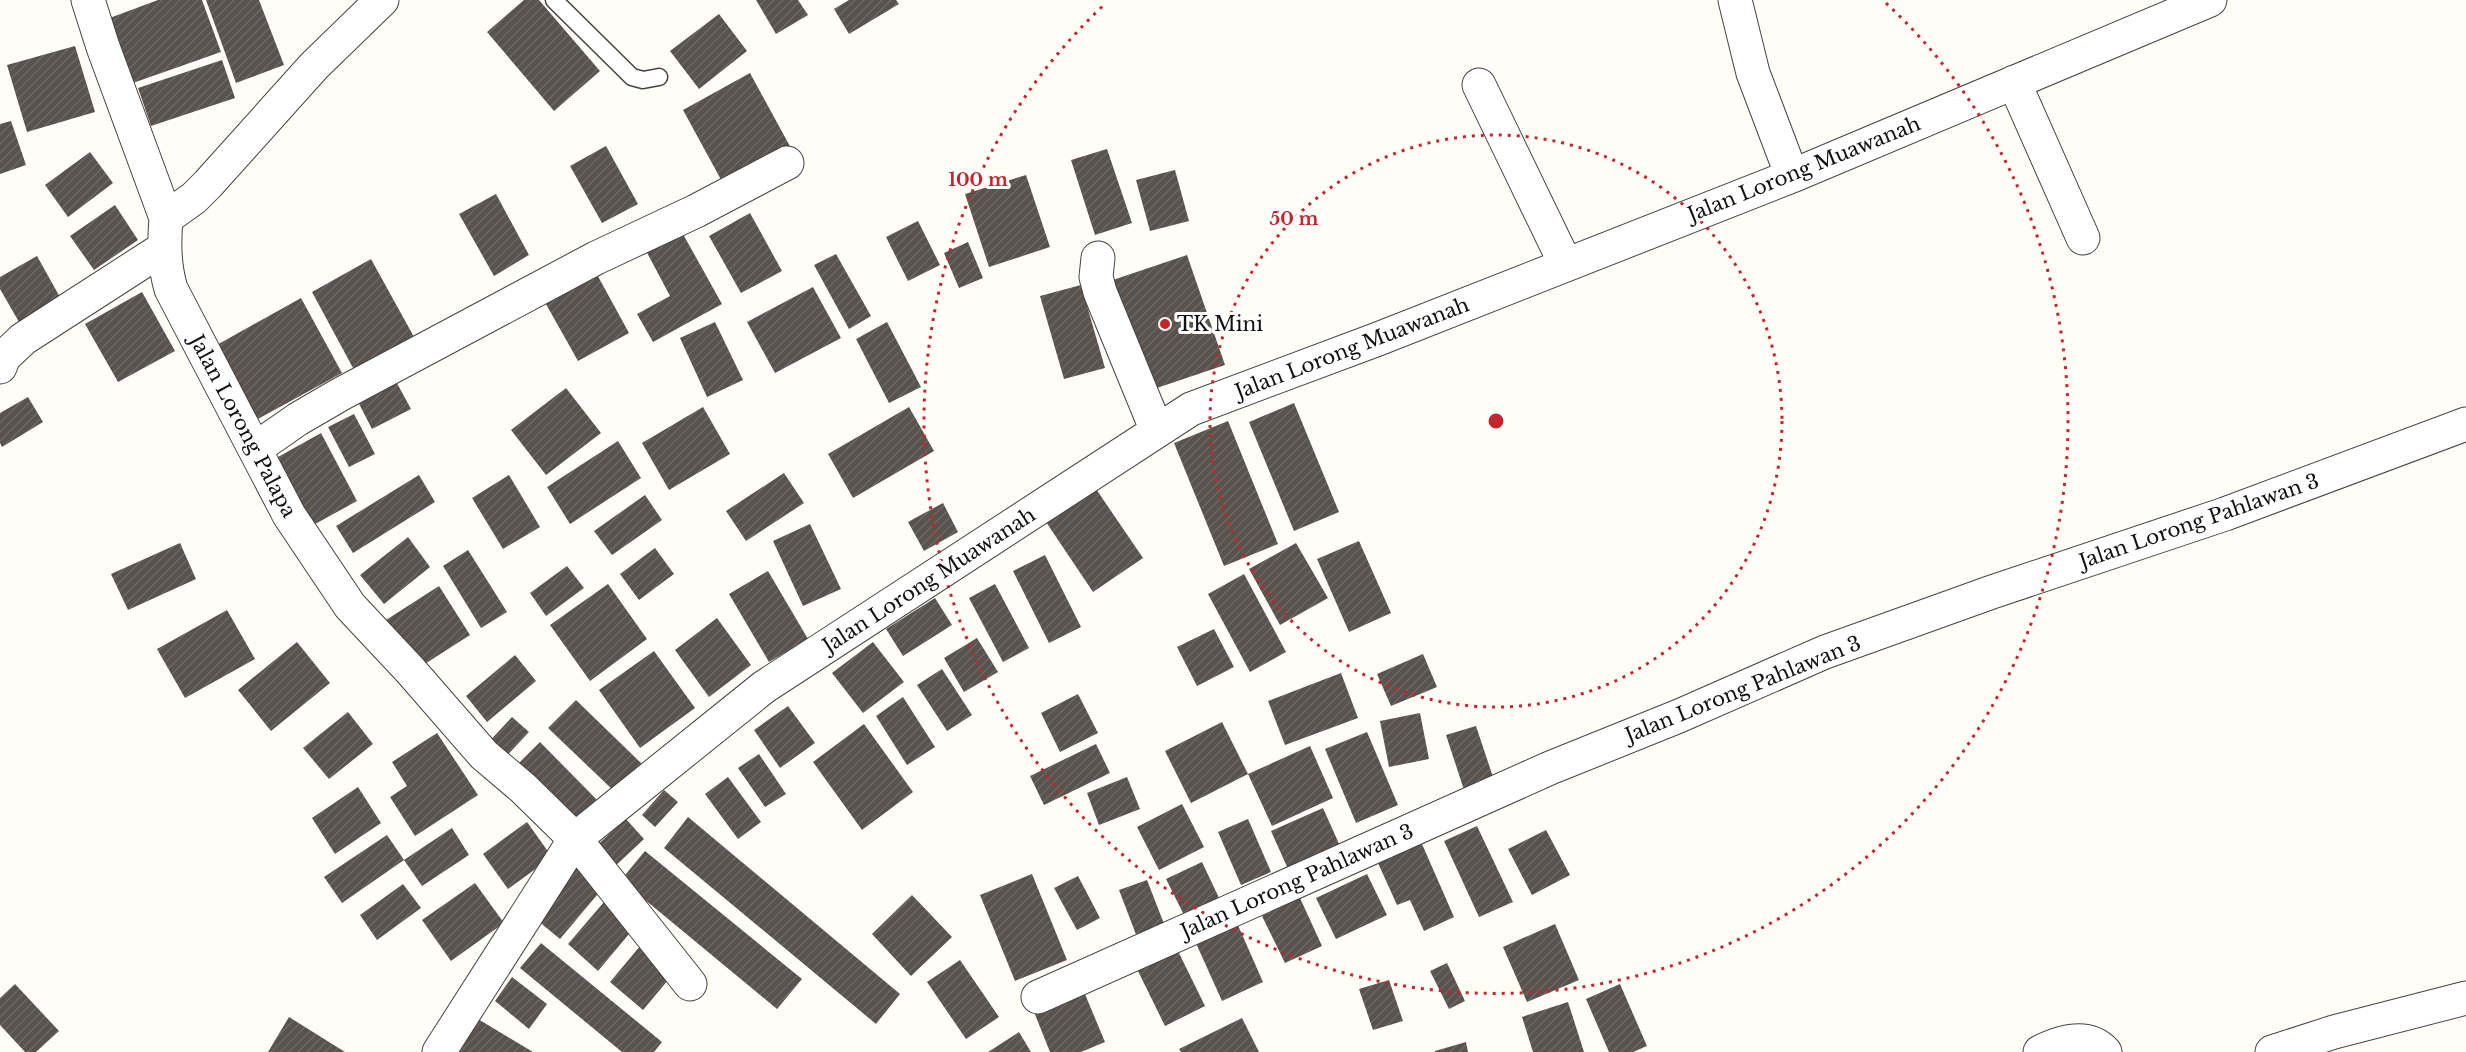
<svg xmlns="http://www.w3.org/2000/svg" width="2466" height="1052" font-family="'Libre Baskerville',serif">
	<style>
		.building { fill: url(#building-hatch) }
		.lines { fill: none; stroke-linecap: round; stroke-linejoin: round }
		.service-casing { stroke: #444; stroke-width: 19 }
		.minor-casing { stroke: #444; stroke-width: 35 }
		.service { stroke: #fff; stroke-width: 16 }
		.minor { stroke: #fff; stroke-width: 33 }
		.ring { fill: none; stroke: #c4262e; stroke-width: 3; stroke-dasharray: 3 6 }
		.poi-dot { fill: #c4262e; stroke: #fff; stroke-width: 2 }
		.labels { text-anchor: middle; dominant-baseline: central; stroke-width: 6; stroke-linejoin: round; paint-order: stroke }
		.street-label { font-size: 20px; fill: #111; stroke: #fff }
		.poi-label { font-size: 20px; fill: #111; stroke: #fff; text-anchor: start }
		.centre { fill: #c4262e; stroke: #fff; stroke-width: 3 }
		.ring-label { font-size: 18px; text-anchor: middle; font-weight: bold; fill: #c4262e; stroke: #fff; stroke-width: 6; stroke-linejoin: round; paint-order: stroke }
	</style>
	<defs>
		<pattern id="building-hatch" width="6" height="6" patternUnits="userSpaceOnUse" patternTransform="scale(1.5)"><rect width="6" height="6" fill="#5a524d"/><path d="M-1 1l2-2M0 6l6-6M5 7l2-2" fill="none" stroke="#6d6662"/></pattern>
	</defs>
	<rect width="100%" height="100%" fill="#fffdf5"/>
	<path class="building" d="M 158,0 L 202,0 L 221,52 L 130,84 L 107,19 Z
		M 206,0 L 259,0 L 284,65 L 236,83 Z
		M 524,0 L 539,0 L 600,71 L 554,111 L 487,32 Z
		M 756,0 L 798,0 L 808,15 L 776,34 Z
		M 849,0 L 896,0 L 899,4 L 849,34 L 834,9 Z
		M 719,14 L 747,51 L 699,89 L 670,51 Z
		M 75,46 L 95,112 L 27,132 L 7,65 Z
		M 222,60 L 235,98 L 151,126 L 138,88 Z
		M 750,73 L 792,150 L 725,187 L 683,110 Z
		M 11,121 L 26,165 L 0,174 L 0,124 Z
		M 606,146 L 638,204 L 602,223 L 570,166 Z
		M 1107,149 L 1132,223 L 1095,235 L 1071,160 Z
		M 90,152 L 113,183 L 68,217 L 45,185 Z
		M 1175,170 L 1189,221 L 1150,231 L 1136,180 Z
		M 1026,175 L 1050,247 L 989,267 L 965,194 Z
		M 496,194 L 529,255 L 494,276 L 459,214 Z
		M 115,205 L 138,240 L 94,270 L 70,236 Z
		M 750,213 L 782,271 L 741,293 L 709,236 Z
		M 918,221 L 940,265 L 908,281 L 886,237 Z
		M 679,227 L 722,304 L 653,342 L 637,314 L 670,296 L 644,247 Z
		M 968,242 L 983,278 L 959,288 L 944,253 Z
		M 836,254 L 871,316 L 849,329 L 814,265 Z
		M 1187,255 L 1225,365 L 1142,393 L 1104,283 Z
		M 37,256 L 61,299 L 19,322 L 0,289 L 0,277 Z
		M 371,259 L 419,346 L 359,379 L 312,292 Z
		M 594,269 L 629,333 L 578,361 L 542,297 Z
		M 1081,285 L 1105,368 L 1064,379 L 1040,296 Z
		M 813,287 L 841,338 L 775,373 L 747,322 Z
		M 142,292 L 175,351 L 118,382 L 85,324 Z
		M 301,298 L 342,373 L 256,420 L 215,346 Z
		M 715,322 L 743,380 L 707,397 L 680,338 Z
		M 887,322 L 921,387 L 889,403 L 856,339 Z
		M 392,374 L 411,409 L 372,429 L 354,394 Z
		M 566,388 L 601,433 L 546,475 L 511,430 Z
		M 28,397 L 43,422 L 2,447 L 0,443 L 0,413 Z
		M 1294,403 L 1339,512 L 1294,531 L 1249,422 Z
		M 703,407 L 730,454 L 669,490 L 642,443 Z
		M 909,407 L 934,451 L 853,498 L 828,454 Z
		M 354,414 L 375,454 L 349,467 L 328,427 Z
		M 1228,421 L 1278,544 L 1224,566 L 1174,443 Z
		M 321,433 L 357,501 L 306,529 L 269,462 Z
		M 618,441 L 641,478 L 570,524 L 547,487 Z
		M 784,473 L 804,503 L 746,541 L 726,511 Z
		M 419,475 L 435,502 L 353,553 L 336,526 Z
		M 509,475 L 540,527 L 503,549 L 472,498 Z
		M 1094,486 L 1143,558 L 1093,592 L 1044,519 Z
		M 645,495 L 662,520 L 612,555 L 594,531 Z
		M 943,503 L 958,532 L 924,551 L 908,522 Z
		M 810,524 L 841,589 L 803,606 L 773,541 Z
		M 408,537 L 430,567 L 384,604 L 360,575 Z
		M 1359,541 L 1391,613 L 1349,632 L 1317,559 Z
		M 180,543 L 196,579 L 128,610 L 111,574 Z
		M 1296,543 L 1328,598 L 1280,625 L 1249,569 Z
		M 655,548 L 674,574 L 639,600 L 620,574 Z
		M 468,550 L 507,612 L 481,628 L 443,566 Z
		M 1045,555 L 1081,627 L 1049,643 L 1013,571 Z
		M 567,566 L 584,588 L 546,616 L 530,593 Z
		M 768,571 L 808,639 L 769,662 L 729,594 Z
		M 1244,574 L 1286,652 L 1250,672 L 1208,594 Z
		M 608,584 L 647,639 L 590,681 L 550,625 Z
		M 995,584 L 1029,648 L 1003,662 L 969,598 Z
		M 439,586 L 470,635 L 417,669 L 386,620 Z
		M 935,598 L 952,625 L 903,656 L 886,629 Z
		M 227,610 L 255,659 L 185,698 L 157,649 Z
		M 717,618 L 751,665 L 709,697 L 675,650 Z
		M 1214,629 L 1234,667 L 1197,686 L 1177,647 Z
		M 977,638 L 998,672 L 964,692 L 944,658 Z
		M 297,642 L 330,683 L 271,731 L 238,690 Z
		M 873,642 L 904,682 L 863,713 L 832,673 Z
		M 654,651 L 695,708 L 640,748 L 599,690 Z
		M 1423,654 L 1437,687 L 1391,706 L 1377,674 Z
		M 515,655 L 536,681 L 487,722 L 466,696 Z
		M 942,669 L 972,715 L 947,731 L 917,685 Z
		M 1341,673 L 1358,718 L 1285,745 L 1268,701 Z
		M 1078,694 L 1098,733 L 1060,752 L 1041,713 Z
		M 903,697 L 935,747 L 907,765 L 876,716 Z
		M 576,700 L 642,764 L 615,792 L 548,728 Z
		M 788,706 L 815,743 L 780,768 L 754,730 Z
		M 348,712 L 373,744 L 329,779 L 303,748 Z
		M 1420,713 L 1429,759 L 1389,767 L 1380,721 Z
		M 512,717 L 529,732 L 500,763 L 483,748 Z
		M 1222,722 L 1248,774 L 1191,803 L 1165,751 Z
		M 864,724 L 913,792 L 862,830 L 813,762 Z
		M 1476,726 L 1495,783 L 1465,793 L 1446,735 Z
		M 1367,732 L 1398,805 L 1356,823 L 1325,749 Z
		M 437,733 L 478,795 L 415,836 L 390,797 L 407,786 L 392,762 Z
		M 540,742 L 602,805 L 573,826 L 512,770 Z
		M 1096,744 L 1110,773 L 1044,805 L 1030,776 Z
		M 1310,746 L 1333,798 L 1272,826 L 1248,774 Z
		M 759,754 L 786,794 L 765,807 L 738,768 Z
		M 728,777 L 761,822 L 738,839 L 705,794 Z
		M 1127,777 L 1140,809 L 1099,825 L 1087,793 Z
		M 358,787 L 381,823 L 335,854 L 312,818 Z
		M 664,790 L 678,802 L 655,827 L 642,815 Z
		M 1182,804 L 1204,847 L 1159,870 L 1137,827 Z
		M 1323,808 L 1340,846 L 1288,869 L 1271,831 Z
		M 688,817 L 900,994 L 876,1024 L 664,848 Z
		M 626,819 L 644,839 L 612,869 L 593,849 Z
		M 1248,819 L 1271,872 L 1241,885 L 1218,832 Z
		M 527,822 L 552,857 L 508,889 L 483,854 Z
		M 1477,826 L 1513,902 L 1479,917 L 1444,841 Z
		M 452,828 L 469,855 L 422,886 L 404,860 Z
		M 1546,830 L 1570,875 L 1532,895 L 1508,849 Z
		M 387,835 L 404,860 L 342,903 L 324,877 Z
		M 1422,844 L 1454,917 L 1424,931 L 1410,900 L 1397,905 L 1378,863 Z
		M 645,851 L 802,979 L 777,1009 L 621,880 Z
		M 1202,862 L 1220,900 L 1185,917 L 1166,879 Z
		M 574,865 L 602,889 L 560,939 L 532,916 Z
		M 1032,874 L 1067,960 L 1015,981 L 980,895 Z
		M 1367,874 L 1387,915 L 1336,939 L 1316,898 Z
		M 1078,876 L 1100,918 L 1077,930 L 1054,888 Z
		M 1147,880 L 1168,934 L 1140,945 L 1119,890 Z
		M 475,883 L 504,923 L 451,961 L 422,920 Z
		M 403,884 L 421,908 L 377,940 L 360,915 Z
		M 912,895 L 952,937 L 911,976 L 872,934 Z
		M 1300,898 L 1322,946 L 1285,963 L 1262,916 Z
		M 604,902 L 634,928 L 598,971 L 568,944 Z
		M 1237,923 L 1263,982 L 1222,1001 L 1195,941 Z
		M 1555,924 L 1579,980 L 1527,1002 L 1503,947 Z
		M 541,943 L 662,1042 L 654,1052 L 622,1052 L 520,968 Z
		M 641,945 L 674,973 L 643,1010 L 610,982 Z
		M 1177,949 L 1205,1006 L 1165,1026 L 1137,969 Z
		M 960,960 L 999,1017 L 966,1039 L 927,982 Z
		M 1447,963 L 1465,1001 L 1449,1009 L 1430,971 Z
		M 512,977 L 547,1004 L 529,1029 L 495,1001 Z
		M 1389,980 L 1403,1021 L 1373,1030 L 1359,989 Z
		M 15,984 L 59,1031 L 36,1052 L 25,1052 L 0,1025 L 0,998 Z
		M 1620,984 L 1647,1046 L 1633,1052 L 1609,1052 L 1586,999 Z
		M 1082,987 L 1105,1042 L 1081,1052 L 1050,1052 L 1032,1007 Z
		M 1568,1002 L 1584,1052 L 1533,1052 L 1522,1017 Z
		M 289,1017 L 345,1052 L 268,1052 Z
		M 1242,1018 L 1259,1052 L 1181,1052 L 1179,1049 Z
		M 478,1019 L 533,1052 L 458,1052 Z
		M 1019,1032 L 1031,1052 L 988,1052 Z
		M 1466,1042 L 1468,1052 L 1435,1052 L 1435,1051 Z"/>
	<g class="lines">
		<defs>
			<path id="service" d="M 554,0 L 632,77 L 643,80 L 659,77"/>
			<path id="minor" d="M 88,0 L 103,47 L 166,218
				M 382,0 L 314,66 L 208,184 L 194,198 L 166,218 C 164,243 164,265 171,289 L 289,515 L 350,606 L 410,670 L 484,755 L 523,788 L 575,839 L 690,984
				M 1735,0 L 1753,73 L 1792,176
				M 2014,82 L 2083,238
				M 1479,85 L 1566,265
				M 1098,258 L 1096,277 L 1100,292 L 1157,431
				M 0,367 L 4,357 L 23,339 L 164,248
				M 255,449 L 298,419 L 341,394 L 596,258 L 696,211 L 787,163
				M 1038,997 L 1550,768 L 1679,716 L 1825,652 L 1992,592 L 2225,514 L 2466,424
				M 439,1052 L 575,839 L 764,687 L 1191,409 L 1378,339 L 1792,176 L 2210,0
				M 2040,1052 C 2060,1042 2087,1033 2105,1052
				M 2272,1052 L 2334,1032 L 2466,998"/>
		</defs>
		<use href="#service" class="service-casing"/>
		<use href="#minor" class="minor-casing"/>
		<use href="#service" class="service"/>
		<use href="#minor" class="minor"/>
	</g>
	<g class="ring">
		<circle cx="1496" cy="421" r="286"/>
		<path d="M1886 3A572 572 0 1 1 1106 3"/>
	</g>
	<circle class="poi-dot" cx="1165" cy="324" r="6"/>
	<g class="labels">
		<g class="street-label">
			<text transform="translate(1804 169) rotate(-22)">Jalan Lorong Muawanah</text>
			<text transform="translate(1352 348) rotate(-21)">Jalan Lorong Muawanah</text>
			<text transform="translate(243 426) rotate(62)">Jalan Lorong Palapa</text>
			<text transform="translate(2199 521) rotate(-19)">Jalan Lorong Pahlawan 3</text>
			<text transform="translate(929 580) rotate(-33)">Jalan Lorong Muawanah</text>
			<text transform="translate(1743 689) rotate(-22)">Jalan Lorong Pahlawan 3</text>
			<text transform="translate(1297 881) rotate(-24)">Jalan Lorong Pahlawan 3</text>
		</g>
		<g class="poi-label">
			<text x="1177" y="324">TK Mini</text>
		</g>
	</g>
	<circle cx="1496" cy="421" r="9" class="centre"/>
	<g class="ring-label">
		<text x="978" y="186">100 m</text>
		<text x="1294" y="225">50 m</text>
	</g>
</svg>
